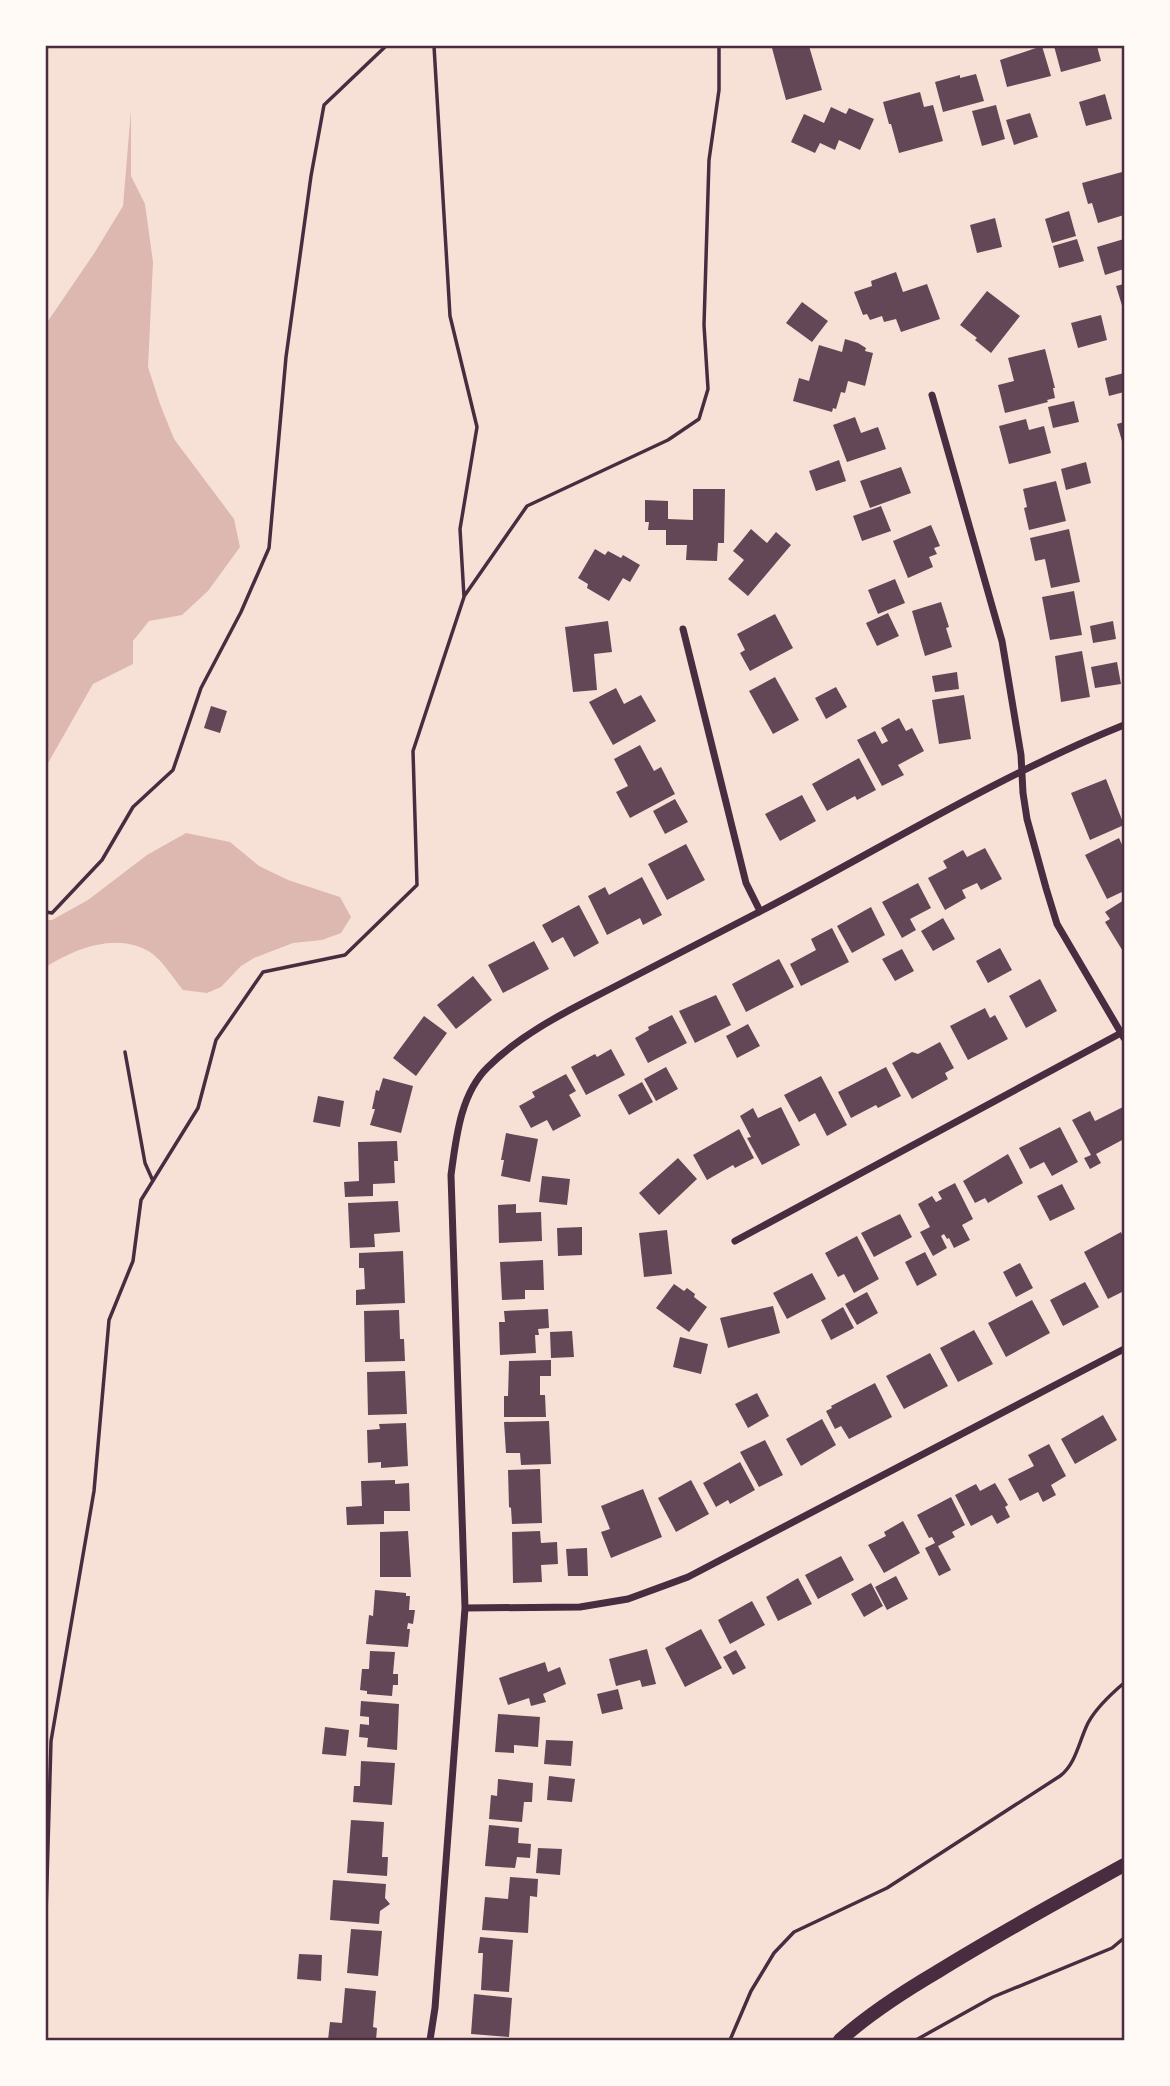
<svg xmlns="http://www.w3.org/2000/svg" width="1170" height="2086" font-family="'Libre Baskerville',serif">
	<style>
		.water { fill: #dcb8b0 }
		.building { fill: #644757 }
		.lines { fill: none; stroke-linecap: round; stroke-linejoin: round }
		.path { stroke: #4a2c40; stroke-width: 3.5 }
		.minor { stroke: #4a2c40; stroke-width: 7 }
		.secondary { stroke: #4a2c40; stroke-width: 14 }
		.neatline { fill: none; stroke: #4a2c40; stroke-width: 2.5 }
	</style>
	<rect width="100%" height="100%" fill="#f7e1d7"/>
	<path class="water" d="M 131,110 L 131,176 L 145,204 L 153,262 L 148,367 L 160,404 L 174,439 L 234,519 L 240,547 L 208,591 L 182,615 L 149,621 L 133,641 L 133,664 L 93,684 L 48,763 L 46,774 L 46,324 L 95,252 L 123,206 Z
		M 186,833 L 230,842 L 259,866 L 288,880 L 340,897 L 351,917 L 341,933 L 322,940 L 293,943 L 254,958 L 241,966 L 221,987 L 207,993 L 183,990 C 173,978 163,961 150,952 C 117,932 76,948 46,967 L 46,920 L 52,920 L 88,900 L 147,855 Z"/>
	<path class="building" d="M 780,46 L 809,46 L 822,90 L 786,100 L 772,48 Z
		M 1042,46 L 1051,76 L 1007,87 L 1000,60 Z
		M 1054,46 L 1097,46 L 1101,61 L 1061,72 Z
		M 976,74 L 984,101 L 943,112 L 935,82 L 960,75 L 960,78 Z
		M 920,92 L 924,107 L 933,105 L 943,141 L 899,153 L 891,124 L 889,124 L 883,102 Z
		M 1105,94 L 1112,119 L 1086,126 L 1079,102 Z
		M 996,105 L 1005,139 L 982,146 L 972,111 Z
		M 831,107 L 846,114 L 849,108 L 874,119 L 860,150 L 839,140 L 835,150 L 820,143 L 815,153 L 791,142 L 804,114 L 824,123 Z
		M 1030,113 L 1038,137 L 1014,145 L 1006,120 Z
		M 1122,172 L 1124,181 L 1124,215 L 1098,223 L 1092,203 L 1088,204 L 1082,183 Z
		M 1069,211 L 1076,236 L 1052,243 L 1045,219 Z
		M 995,218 L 1002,247 L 977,253 L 970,225 Z
		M 1077,239 L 1084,261 L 1059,268 L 1053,246 Z
		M 1124,239 L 1124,269 L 1105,275 L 1097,247 Z
		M 896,272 L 903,292 L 927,284 L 940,319 L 901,332 L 896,319 L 884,322 L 882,316 L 870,320 L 867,314 L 863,315 L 854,292 L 872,286 L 871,281 Z
		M 1124,284 L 1124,312 L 1116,286 Z
		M 987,291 L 1020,316 L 991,353 L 975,340 L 977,338 L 960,325 Z
		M 802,302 L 828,321 L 812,342 L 786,323 Z
		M 1101,315 L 1107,340 L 1078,348 L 1071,323 Z
		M 845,339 L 858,343 L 866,348 L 865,351 L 873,353 L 865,386 L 848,381 L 845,393 L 841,392 L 836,409 L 833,408 L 832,412 L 793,401 L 799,378 L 809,381 L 819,345 L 842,352 Z
		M 1045,349 L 1055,388 L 1053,388 L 1055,398 L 1047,400 L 1048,402 L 1005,413 L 998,385 L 1014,381 L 1008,358 Z
		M 1124,373 L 1124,392 L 1109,396 L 1105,378 Z
		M 1074,401 L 1079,422 L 1053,428 L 1048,407 Z
		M 855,417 L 861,433 L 878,427 L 886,449 L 847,462 L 833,425 Z
		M 1026,419 L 1029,430 L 1044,426 L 1051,453 L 1009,464 L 999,426 Z
		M 1124,422 L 1124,448 L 1117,424 Z
		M 839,460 L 846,481 L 816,491 L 809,471 Z
		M 1086,462 L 1091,483 L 1066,490 L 1061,469 Z
		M 901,467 L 911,493 L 870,508 L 860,481 Z
		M 1056,481 L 1066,521 L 1029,530 L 1024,508 L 1027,507 L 1023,489 Z
		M 693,489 L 725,489 L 724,543 L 718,543 L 717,561 L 686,560 L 687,545 L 666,545 L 666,530 L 648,530 L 649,522 L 645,522 L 645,500 L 668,501 L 668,519 L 693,520 Z
		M 881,506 L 891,531 L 862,541 L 853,516 Z
		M 931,525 L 940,546 L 934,548 L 937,554 L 929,557 L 933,567 L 908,578 L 893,541 Z
		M 751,529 L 767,543 L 776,532 L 791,545 L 748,596 L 728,579 L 744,560 L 733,551 Z
		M 1069,529 L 1080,582 L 1051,588 L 1045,559 L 1035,561 L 1030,538 Z
		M 595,549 L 605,555 L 608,551 L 621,558 L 623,555 L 640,565 L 630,582 L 623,578 L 609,601 L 587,588 L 588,584 L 578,578 Z
		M 895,579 L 905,603 L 878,614 L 868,590 Z
		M 1074,591 L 1082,635 L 1050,640 L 1042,597 Z
		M 941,602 L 949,627 L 946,628 L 952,647 L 925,656 L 912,611 Z
		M 888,613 L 899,636 L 877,646 L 866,623 Z
		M 775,614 L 793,648 L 750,671 L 740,653 L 745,650 L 737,634 Z
		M 608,621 L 612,652 L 594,654 L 597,690 L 573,692 L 565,627 Z
		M 1113,621 L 1116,639 L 1093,643 L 1090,626 Z
		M 1082,651 L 1090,697 L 1061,702 L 1055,656 Z
		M 1117,662 L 1121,684 L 1095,688 L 1091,667 Z
		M 957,672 L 959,689 L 935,692 L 932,676 Z
		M 775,677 L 799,720 L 773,734 L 749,691 Z
		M 836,687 L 847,707 L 826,719 L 815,698 Z
		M 616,688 L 624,704 L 641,695 L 656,721 L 613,745 L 589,702 Z
		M 964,695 L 971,739 L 939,744 L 932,700 Z
		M 211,706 L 227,711 L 220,733 L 204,728 Z
		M 899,718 L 906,731 L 912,728 L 924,751 L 898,765 L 904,775 L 882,786 L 857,740 L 875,731 L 882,744 L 888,741 L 881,728 Z
		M 640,745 L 654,771 L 661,767 L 675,794 L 630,818 L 616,792 L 628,786 L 614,759 Z
		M 859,758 L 876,790 L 857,800 L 855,796 L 827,811 L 812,784 Z
		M 1106,779 L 1124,825 L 1090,840 L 1071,793 Z
		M 802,795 L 816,821 L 780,841 L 765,814 Z
		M 675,799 L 688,822 L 665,834 L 653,811 Z
		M 1119,838 L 1124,849 L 1124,891 L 1107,899 L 1085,855 Z
		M 686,844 L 705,880 L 667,900 L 648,864 Z
		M 985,848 L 1002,879 L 981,890 L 977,883 L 962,890 L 966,898 L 945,910 L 928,878 L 947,868 L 943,861 L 963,850 L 967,857 Z
		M 642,877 L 662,915 L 643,925 L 640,918 L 607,935 L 588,896 L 605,887 L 609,895 Z
		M 918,883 L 931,908 L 910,919 L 916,930 L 902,938 L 882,902 Z
		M 1124,900 L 1124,953 L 1105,922 L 1110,919 L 1105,912 Z
		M 579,905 L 599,943 L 574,957 L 563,937 L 552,943 L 542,925 Z
		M 871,907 L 885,935 L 852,953 L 837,926 Z
		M 943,918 L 955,939 L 933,951 L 921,931 Z
		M 832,928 L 849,962 L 801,986 L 790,964 L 816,950 L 811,939 Z
		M 534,941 L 549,969 L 503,993 L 488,965 Z
		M 1000,948 L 1012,970 L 988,983 L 976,961 Z
		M 902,949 L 914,971 L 895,981 L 882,959 Z
		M 779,959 L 794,987 L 746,1012 L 732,984 Z
		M 473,976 L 492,1000 L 456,1029 L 437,1005 Z
		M 1040,979 L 1057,1011 L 1026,1028 L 1009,996 Z
		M 716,995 L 731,1025 L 695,1043 L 679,1011 Z
		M 985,1008 L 990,1018 L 995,1015 L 1008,1039 L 968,1060 L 950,1026 Z
		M 672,1015 L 687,1043 L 648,1063 L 635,1038 L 649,1030 L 648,1027 Z
		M 424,1016 L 447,1033 L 416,1076 L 393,1058 Z
		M 748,1024 L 760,1046 L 737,1058 L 726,1036 Z
		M 940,1042 L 954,1068 L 945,1073 L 948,1079 L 912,1099 L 892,1063 L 912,1052 L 918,1054 Z
		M 611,1049 L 625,1075 L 586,1095 L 571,1067 L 595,1054 L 597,1057 Z
		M 666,1067 L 678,1089 L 656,1101 L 644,1079 Z
		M 886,1067 L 901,1096 L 878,1108 L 876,1105 L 851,1118 L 838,1092 Z
		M 566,1074 L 576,1091 L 569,1095 L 581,1116 L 553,1131 L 547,1120 L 531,1128 L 519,1106 L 535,1097 L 532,1092 Z
		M 821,1076 L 847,1125 L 827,1136 L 815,1113 L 799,1122 L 784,1095 Z
		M 383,1078 L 413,1086 L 401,1133 L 370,1125 L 375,1109 L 372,1109 L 376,1090 L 379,1091 Z
		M 642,1082 L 653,1102 L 629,1115 L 618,1095 Z
		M 318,1096 L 344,1101 L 340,1127 L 313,1122 Z
		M 781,1107 L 800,1145 L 762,1165 L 747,1138 L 751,1137 L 740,1116 L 753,1108 L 758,1118 Z
		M 1123,1107 L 1124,1139 L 1096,1154 L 1101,1163 L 1090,1169 L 1084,1158 L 1091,1155 L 1072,1120 L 1090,1111 L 1095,1121 Z
		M 1060,1127 L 1078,1162 L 1052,1176 L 1044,1162 L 1030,1169 L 1019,1148 Z
		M 739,1129 L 754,1158 L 735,1168 L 733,1165 L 707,1180 L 693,1155 Z
		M 506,1133 L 538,1139 L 530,1182 L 501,1176 L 504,1160 L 501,1160 Z
		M 397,1141 L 398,1161 L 394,1161 L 395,1183 L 373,1184 L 373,1196 L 345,1197 L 344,1182 L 359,1181 L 358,1142 Z
		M 1008,1154 L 1023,1183 L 988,1203 L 985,1198 L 975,1203 L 963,1181 Z
		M 678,1158 L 697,1179 L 659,1215 L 639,1193 Z
		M 542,1176 L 570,1179 L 567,1205 L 539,1202 Z
		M 955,1183 L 973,1219 L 962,1225 L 970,1240 L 954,1248 L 949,1238 L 947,1239 L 944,1234 L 941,1236 L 947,1248 L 933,1256 L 920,1232 L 930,1227 L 918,1204 L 932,1196 L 936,1202 L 942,1199 L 938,1192 Z
		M 1062,1184 L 1075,1209 L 1050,1221 L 1037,1196 Z
		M 398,1201 L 400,1232 L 374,1234 L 375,1247 L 350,1248 L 348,1203 Z
		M 516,1204 L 516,1213 L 541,1212 L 542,1241 L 499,1243 L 498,1205 Z
		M 900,1214 L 912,1237 L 874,1257 L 861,1233 Z
		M 582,1227 L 582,1255 L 558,1256 L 557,1228 Z
		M 667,1230 L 672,1274 L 644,1277 L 639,1233 Z
		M 1121,1232 L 1124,1239 L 1124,1291 L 1108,1299 L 1084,1252 Z
		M 857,1236 L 879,1279 L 854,1293 L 844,1274 L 838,1277 L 825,1253 Z
		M 403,1251 L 405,1303 L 356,1305 L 356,1290 L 365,1289 L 364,1268 L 359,1268 L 359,1253 Z
		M 925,1252 L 937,1275 L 917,1286 L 905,1262 Z
		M 543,1260 L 544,1290 L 525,1290 L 525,1299 L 502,1300 L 500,1262 Z
		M 1020,1263 L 1033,1288 L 1016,1297 L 1003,1272 Z
		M 812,1273 L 826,1299 L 787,1319 L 773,1293 Z
		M 1085,1282 L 1099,1307 L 1063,1326 L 1050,1300 Z
		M 674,1284 L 684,1291 L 687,1288 L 695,1294 L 694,1297 L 707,1307 L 689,1332 L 656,1308 Z
		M 867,1292 L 878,1313 L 857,1325 L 845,1304 Z
		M 1032,1300 L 1050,1333 L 1006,1357 L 988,1323 Z
		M 773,1306 L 780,1333 L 728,1348 L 720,1318 Z
		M 843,1307 L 854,1328 L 831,1340 L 821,1320 Z
		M 548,1309 L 549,1328 L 538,1329 L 539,1335 L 535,1335 L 536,1353 L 500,1355 L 499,1322 L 505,1322 L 504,1311 Z
		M 399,1310 L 400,1339 L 404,1339 L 405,1361 L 365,1362 L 364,1311 Z
		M 974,1330 L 993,1364 L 958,1382 L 940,1348 Z
		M 572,1331 L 574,1357 L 551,1358 L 550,1332 Z
		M 680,1337 L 708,1344 L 701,1374 L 673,1367 Z
		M 930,1353 L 948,1386 L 904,1409 L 886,1376 Z
		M 551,1360 L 551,1376 L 540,1376 L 540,1395 L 545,1395 L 546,1417 L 504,1417 L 504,1396 L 508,1396 L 509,1361 Z
		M 405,1371 L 407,1414 L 368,1415 L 367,1372 Z
		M 875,1383 L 892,1417 L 849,1439 L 841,1426 L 835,1429 L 826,1411 L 832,1408 L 831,1406 Z
		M 757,1393 L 769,1416 L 748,1428 L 735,1404 Z
		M 1103,1415 L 1117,1440 L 1075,1464 L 1061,1439 Z
		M 822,1419 L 836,1445 L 801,1466 L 786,1439 Z
		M 549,1421 L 551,1464 L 521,1465 L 520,1453 L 506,1453 L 504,1422 Z
		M 406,1423 L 408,1466 L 381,1468 L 381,1462 L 368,1463 L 367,1430 L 380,1429 L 379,1424 Z
		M 765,1440 L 783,1475 L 759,1487 L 740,1452 Z
		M 1049,1444 L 1066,1476 L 1051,1485 L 1056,1495 L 1043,1502 L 1038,1492 L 1020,1501 L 1008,1479 L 1034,1466 L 1028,1455 Z
		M 740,1462 L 755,1490 L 730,1504 L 728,1500 L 716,1507 L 703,1483 Z
		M 540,1469 L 542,1523 L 512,1524 L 511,1508 L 509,1507 L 508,1470 Z
		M 395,1480 L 395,1484 L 409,1483 L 410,1511 L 384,1511 L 384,1524 L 347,1525 L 346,1507 L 362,1506 L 361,1481 Z
		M 691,1480 L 709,1514 L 676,1532 L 658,1498 Z
		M 995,1483 L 1008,1505 L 1005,1507 L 1010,1517 L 997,1524 L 992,1515 L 971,1526 L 955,1495 L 976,1484 L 980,1491 Z
		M 643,1489 L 662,1537 L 611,1558 L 601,1532 L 610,1529 L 601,1506 Z
		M 951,1497 L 965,1525 L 952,1532 L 955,1537 L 938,1546 L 951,1570 L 939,1576 L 925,1548 L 935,1543 L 932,1537 L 929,1538 L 917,1515 Z
		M 903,1521 L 920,1553 L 884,1573 L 868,1545 L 886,1536 L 884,1532 Z
		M 408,1531 L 411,1577 L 380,1577 L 380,1532 Z
		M 540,1531 L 541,1543 L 557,1542 L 558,1564 L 541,1565 L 542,1582 L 513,1583 L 512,1532 Z
		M 587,1548 L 588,1576 L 568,1576 L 566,1549 Z
		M 841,1556 L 854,1580 L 818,1599 L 805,1575 Z
		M 896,1576 L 908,1599 L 887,1610 L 875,1587 Z
		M 798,1578 L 812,1604 L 778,1621 L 766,1597 Z
		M 871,1583 L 883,1606 L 864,1617 L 851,1594 Z
		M 375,1590 L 406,1593 L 406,1596 L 410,1596 L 409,1610 L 415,1610 L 413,1624 L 408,1623 L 407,1629 L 410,1629 L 408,1647 L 366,1644 L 369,1615 L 373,1616 Z
		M 752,1601 L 765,1625 L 730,1644 L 718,1620 Z
		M 701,1629 L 722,1668 L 685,1687 L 665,1648 Z
		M 647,1649 L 656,1684 L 642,1687 L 640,1680 L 616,1686 L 609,1659 Z
		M 736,1650 L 746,1668 L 733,1675 L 723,1657 Z
		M 370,1651 L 395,1652 L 393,1674 L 398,1674 L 398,1685 L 393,1685 L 392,1696 L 367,1694 L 367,1691 L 360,1690 L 362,1669 L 369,1669 Z
		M 545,1662 L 548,1672 L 560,1667 L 566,1684 L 543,1694 L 546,1702 L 531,1706 L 529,1698 L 508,1705 L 499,1678 Z
		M 618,1689 L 623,1709 L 602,1714 L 597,1694 Z
		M 361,1701 L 399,1704 L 397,1750 L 367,1747 L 368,1738 L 359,1737 L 360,1724 L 369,1725 L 369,1717 L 360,1716 Z
		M 498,1714 L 540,1717 L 538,1747 L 514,1745 L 514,1753 L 495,1752 Z
		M 325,1727 L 349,1730 L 346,1756 L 322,1754 Z
		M 546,1740 L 573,1741 L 571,1766 L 544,1764 Z
		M 361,1761 L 395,1763 L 392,1805 L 353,1802 L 354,1786 L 360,1786 Z
		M 549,1776 L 575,1779 L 572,1802 L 547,1800 Z
		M 498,1779 L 533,1783 L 532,1802 L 524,1802 L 522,1822 L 489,1819 L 491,1795 L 497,1796 Z
		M 351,1820 L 384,1822 L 382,1857 L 388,1857 L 387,1876 L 347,1873 Z
		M 489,1825 L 519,1828 L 518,1843 L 531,1844 L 530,1858 L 517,1857 L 515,1868 L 485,1866 Z
		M 538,1848 L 562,1849 L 560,1875 L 536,1873 Z
		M 510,1877 L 538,1879 L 537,1897 L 530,1896 L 528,1933 L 482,1930 L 485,1897 L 508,1899 Z
		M 333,1880 L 386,1884 L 385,1898 L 390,1904 L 380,1911 L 379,1924 L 330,1920 Z
		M 351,1929 L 382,1931 L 378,1976 L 347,1973 Z
		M 480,1937 L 513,1940 L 509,1992 L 481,1990 L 483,1953 L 478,1953 Z
		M 299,1954 L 322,1955 L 321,1981 L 297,1979 Z
		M 345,1988 L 376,1991 L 373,2027 L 377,2028 L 376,2040 L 328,2040 L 330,2022 L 342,2023 Z
		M 474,1994 L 512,1998 L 509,2037 L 471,2034 Z"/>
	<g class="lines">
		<path class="path" d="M 465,595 L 527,506 L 668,440 L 699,419 L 708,389 L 704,325 L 709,160 L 719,90 L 719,46
			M 46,912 L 52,913 L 102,860 L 133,807 L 173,770 L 201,688 L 241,612 L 269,548 L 286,357 L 311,176 L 324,105 L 386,46
			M 125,1052 L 145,1163 L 153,1181
			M 46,1916 L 51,1741 L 94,1491 L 109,1320 L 133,1261 L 141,1200 L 198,1108 L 216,1040 L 263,972 L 345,955 L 417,885 L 413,751 L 464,597 L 460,529 L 477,427 L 450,316 L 434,46
			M 730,2040 L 751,1991 L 774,1953 L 794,1932 L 887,1888 L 1060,1776 C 1076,1764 1079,1741 1088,1723 C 1096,1708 1111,1694 1124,1683
			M 916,2040 L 993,1997 L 1112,1948 L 1124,1938"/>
		<path class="minor" d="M 932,395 L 1002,641 L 1021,755 L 1023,793 L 1027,819 L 1046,888 L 1057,924 L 1124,1038
			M 683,629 L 746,883 L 760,911
			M 735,1241 L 1121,1033
			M 465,1608 L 580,1607 L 628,1599 L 688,1577 L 1124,1349
			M 430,2040 L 435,2008 L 465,1608 L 451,1175 C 456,1139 460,1094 488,1067 C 523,1032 568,1011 612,988 C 661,963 709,938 757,913 C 879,850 997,776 1124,725"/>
		<path class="secondary" d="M 840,2040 C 869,2014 903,1992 937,1972 C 998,1934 1061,1900 1124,1865"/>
	</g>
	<rect width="1170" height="2086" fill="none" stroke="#fffaf5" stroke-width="94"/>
	<rect x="47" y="47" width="1076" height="1992" class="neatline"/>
</svg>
